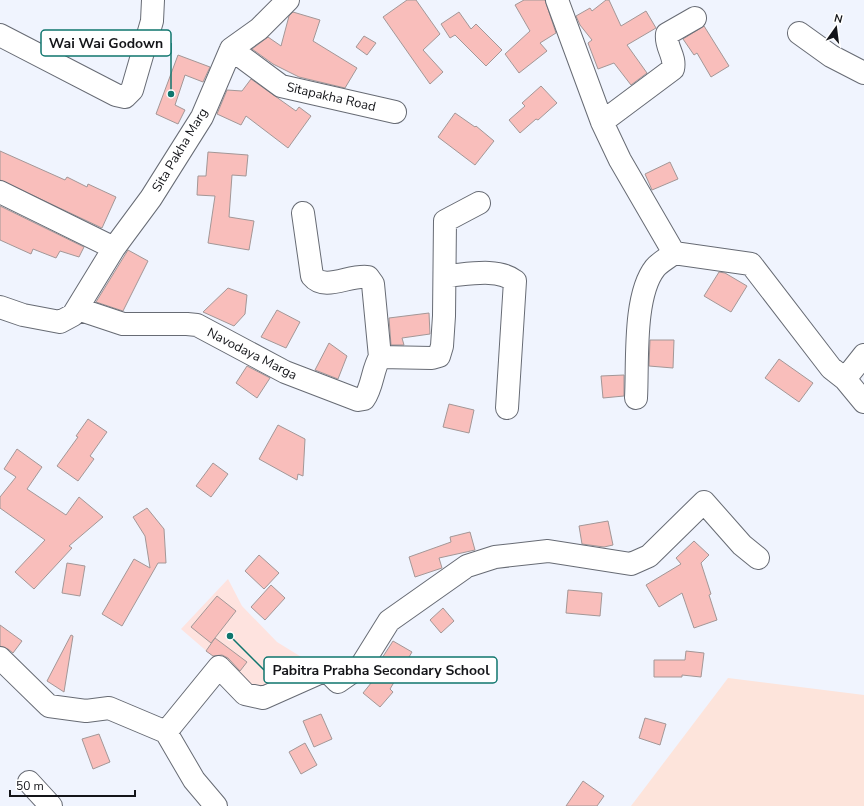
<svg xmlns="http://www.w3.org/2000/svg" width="864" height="806" font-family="'Nunito Sans',sans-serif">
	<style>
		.industrial { fill: #fde4db }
		.education { fill: #fee3df }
		.building { fill: #f9bebb; stroke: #a39797 }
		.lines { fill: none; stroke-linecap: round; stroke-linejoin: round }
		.minor-casing { stroke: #676b74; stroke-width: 24 }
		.minor { stroke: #fff; stroke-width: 22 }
		.labels { text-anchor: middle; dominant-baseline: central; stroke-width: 3; stroke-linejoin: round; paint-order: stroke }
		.street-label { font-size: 13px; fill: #141519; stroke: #fff }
		.leader { fill: none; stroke: #0f766e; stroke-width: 1.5 }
		.callout-dot { fill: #0f766e; stroke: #fff; stroke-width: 1.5 }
		.callout { fill: #fff; stroke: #0f766e; stroke-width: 1.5 }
		.callout-label { font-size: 14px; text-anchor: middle; font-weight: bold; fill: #141519 }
	</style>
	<rect width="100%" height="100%" fill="#f0f4fe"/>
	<path class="industrial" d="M 728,678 L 864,695 L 864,806 L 631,806 Z"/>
	<path class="education" d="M 228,579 L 242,606 L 277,642 L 303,658 L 259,690 L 225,667 L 181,629 Z"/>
	<path class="building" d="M 407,0 L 416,0 L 440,34 L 423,50 L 443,72 L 430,84 L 383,17 Z
		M 524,0 L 545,0 L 556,33 L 540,43 L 547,51 L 519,73 L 505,54 L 530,31 L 515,5 Z
		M 606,0 L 609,0 L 621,26 L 646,11 L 656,28 L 627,45 L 647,73 L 631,85 L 614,63 L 598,69 L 588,43 L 592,40 L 580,25 L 576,16 L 590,8 L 592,11 Z
		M 293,12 L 320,20 L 313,41 L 357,68 L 345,88 L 299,77 L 273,64 L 252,49 L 268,37 L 281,46 L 289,16 Z
		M 459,12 L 471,29 L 476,24 L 502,50 L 486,66 L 455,35 L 450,38 L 441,24 Z
		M 704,26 L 729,66 L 711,77 L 697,53 L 694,55 L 683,39 Z
		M 364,36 L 376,43 L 367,55 L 356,47 Z
		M 178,55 L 210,67 L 203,82 L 185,75 L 175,105 L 185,110 L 178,124 L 156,114 Z
		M 251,79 L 296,111 L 299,107 L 311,116 L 288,148 L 246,116 L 241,125 L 217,114 L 227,90 L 242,91 Z
		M 541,86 L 557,103 L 538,120 L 536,119 L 520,133 L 509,120 L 525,106 L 522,103 Z
		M 455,113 L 475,127 L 476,126 L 494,141 L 475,165 L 438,137 Z
		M 0,151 L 65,180 L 67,177 L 87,187 L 88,184 L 116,197 L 102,228 L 0,180 Z
		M 208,152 L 248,155 L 246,176 L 232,175 L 229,217 L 254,221 L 249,250 L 208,243 L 215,196 L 197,195 L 198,176 L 206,176 Z
		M 670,162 L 678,179 L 652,190 L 645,174 Z
		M 0,206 L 84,247 L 79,257 L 60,251 L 56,258 L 33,249 L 31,254 L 0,240 Z
		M 128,250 L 148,261 L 123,311 L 96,302 Z
		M 719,272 L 725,273 L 747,286 L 731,312 L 704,296 Z
		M 228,288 L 247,295 L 245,314 L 234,326 L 203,312 Z
		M 277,310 L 300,322 L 286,348 L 261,337 Z
		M 429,313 L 430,334 L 402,338 L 404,345 L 391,345 L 389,318 Z
		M 650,340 L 674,340 L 673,368 L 649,366 Z
		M 329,343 L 347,356 L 338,379 L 315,370 Z
		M 779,359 L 813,383 L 799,402 L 765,378 Z
		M 247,366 L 270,378 L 257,398 L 236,383 Z
		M 624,375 L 624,396 L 603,398 L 601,376 Z
		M 449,404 L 474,410 L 469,433 L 443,427 Z
		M 88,419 L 107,432 L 90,456 L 94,459 L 78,481 L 57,466 L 78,437 L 76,436 Z
		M 278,425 L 305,439 L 303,476 L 298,474 L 297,480 L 259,459 Z
		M 17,449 L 42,467 L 27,489 L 66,515 L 79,497 L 103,517 L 69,546 L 72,548 L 34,589 L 15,572 L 45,540 L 0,508 L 0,497 L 16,477 L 4,469 Z
		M 213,463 L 228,474 L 211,497 L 196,486 Z
		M 147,508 L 164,529 L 166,563 L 158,563 L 122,626 L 102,614 L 134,559 L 150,568 L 145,536 L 133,517 Z
		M 608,521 L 613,545 L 604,547 L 582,544 L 579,526 Z
		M 470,532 L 475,550 L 439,558 L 442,568 L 415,577 L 409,557 L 451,542 L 450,537 Z
		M 694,541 L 709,555 L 701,563 L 711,594 L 709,595 L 717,620 L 694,628 L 682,593 L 659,607 L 646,585 L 681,564 L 676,558 Z
		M 259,555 L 279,573 L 264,589 L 245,571 Z
		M 67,563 L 85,566 L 80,596 L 62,593 Z
		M 271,585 L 285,598 L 265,620 L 251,607 Z
		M 568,590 L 602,593 L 600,616 L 566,613 Z
		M 217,596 L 236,611 L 211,643 L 191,627 Z
		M 443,608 L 454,621 L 441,633 L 430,620 Z
		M 0,625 L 22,641 L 13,653 L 8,649 L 0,646 Z
		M 71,635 L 73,636 L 64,692 L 47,681 Z
		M 215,638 L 247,662 L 240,671 L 228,658 L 222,655 L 213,656 L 206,651 Z
		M 393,641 L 412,652 L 390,689 L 393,692 L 380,707 L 363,693 L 380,672 L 375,669 Z
		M 686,651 L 704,653 L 701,677 L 682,675 L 682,677 L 654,677 L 654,660 L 685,660 Z
		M 321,714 L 332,739 L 314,747 L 303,721 Z
		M 645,718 L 666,724 L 660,745 L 639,738 Z
		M 99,734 L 110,762 L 93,769 L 82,739 Z
		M 305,743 L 317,765 L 301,774 L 289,752 Z
		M 583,781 L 604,796 L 597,806 L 566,806 Z"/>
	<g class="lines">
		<defs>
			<path id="minor" d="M 557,0 L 602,122 L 620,160 L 674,253 L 751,264 L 831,368 L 845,379 L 864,402
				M 799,33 L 831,56 L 864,73
				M 0,35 L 116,95 L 125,97 L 132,90 L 152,21 L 153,0
				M 231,49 L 281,86 L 395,112
				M 602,122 L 673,69 C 676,56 665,47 667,34 L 695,18
				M 0,192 L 114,248
				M 303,213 L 312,276 C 325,292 350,274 368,277 L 373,284 L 380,357
				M 445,276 C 465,275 497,267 515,281 L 507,408
				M 0,307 L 23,315 L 60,322 L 73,315 L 114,248 L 151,198 L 202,117 L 231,49 L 259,29 L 288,0
				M 78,309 L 123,324 L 187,324 L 197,325 L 285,372 L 358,400 L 364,399 C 373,386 372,370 380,357 L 432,358 L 439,356 L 442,346 L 444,316 L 445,221 L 479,203
				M 845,379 L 864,355
				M 636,398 C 638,363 633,296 655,268 C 660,262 668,258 674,253
				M 0,658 L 49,706 L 86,711 L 109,708 L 166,732 L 194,780 L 216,806
				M 166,732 L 219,667 L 245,694 L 263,698 L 326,670 L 338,682 L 361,666 L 389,621 L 467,566 L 495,557 L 548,551 L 631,564 L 649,556 L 704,502 L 742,545 L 758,558
				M 29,782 L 51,806"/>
		</defs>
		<use href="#minor" class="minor-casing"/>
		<use href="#minor" class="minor"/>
	</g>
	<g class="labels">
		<g class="street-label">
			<text transform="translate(331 97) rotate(13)">Sitapakha Road</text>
			<text transform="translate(180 150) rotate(-59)">Sita Pakha Marg</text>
			<text transform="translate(252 354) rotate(27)">Navodaya Marga</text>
		</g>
	</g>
	<path class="leader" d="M171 94L171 43M230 636L264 670"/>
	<g class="callout-dot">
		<circle cx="171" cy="94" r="4"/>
		<circle cx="230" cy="636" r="4"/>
	</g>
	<g class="callout">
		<rect x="41" y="30" width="130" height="26" rx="4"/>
		<rect x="264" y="657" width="233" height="26" rx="4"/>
	</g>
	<g class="callout-label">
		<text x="106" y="48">Wai Wai Godown</text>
		<text x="381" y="675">Pabitra Prabha Secondary School</text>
	</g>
	<g transform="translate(836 28) rotate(14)" stroke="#ffffff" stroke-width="3" paint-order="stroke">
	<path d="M0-3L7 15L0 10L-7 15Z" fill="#141519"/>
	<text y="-6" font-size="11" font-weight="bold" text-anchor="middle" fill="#141519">N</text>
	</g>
	<path d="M10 790v6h125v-6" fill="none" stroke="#141519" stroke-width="2"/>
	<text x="16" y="790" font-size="12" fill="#141519" stroke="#ffffff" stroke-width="3" paint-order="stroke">50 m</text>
</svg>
